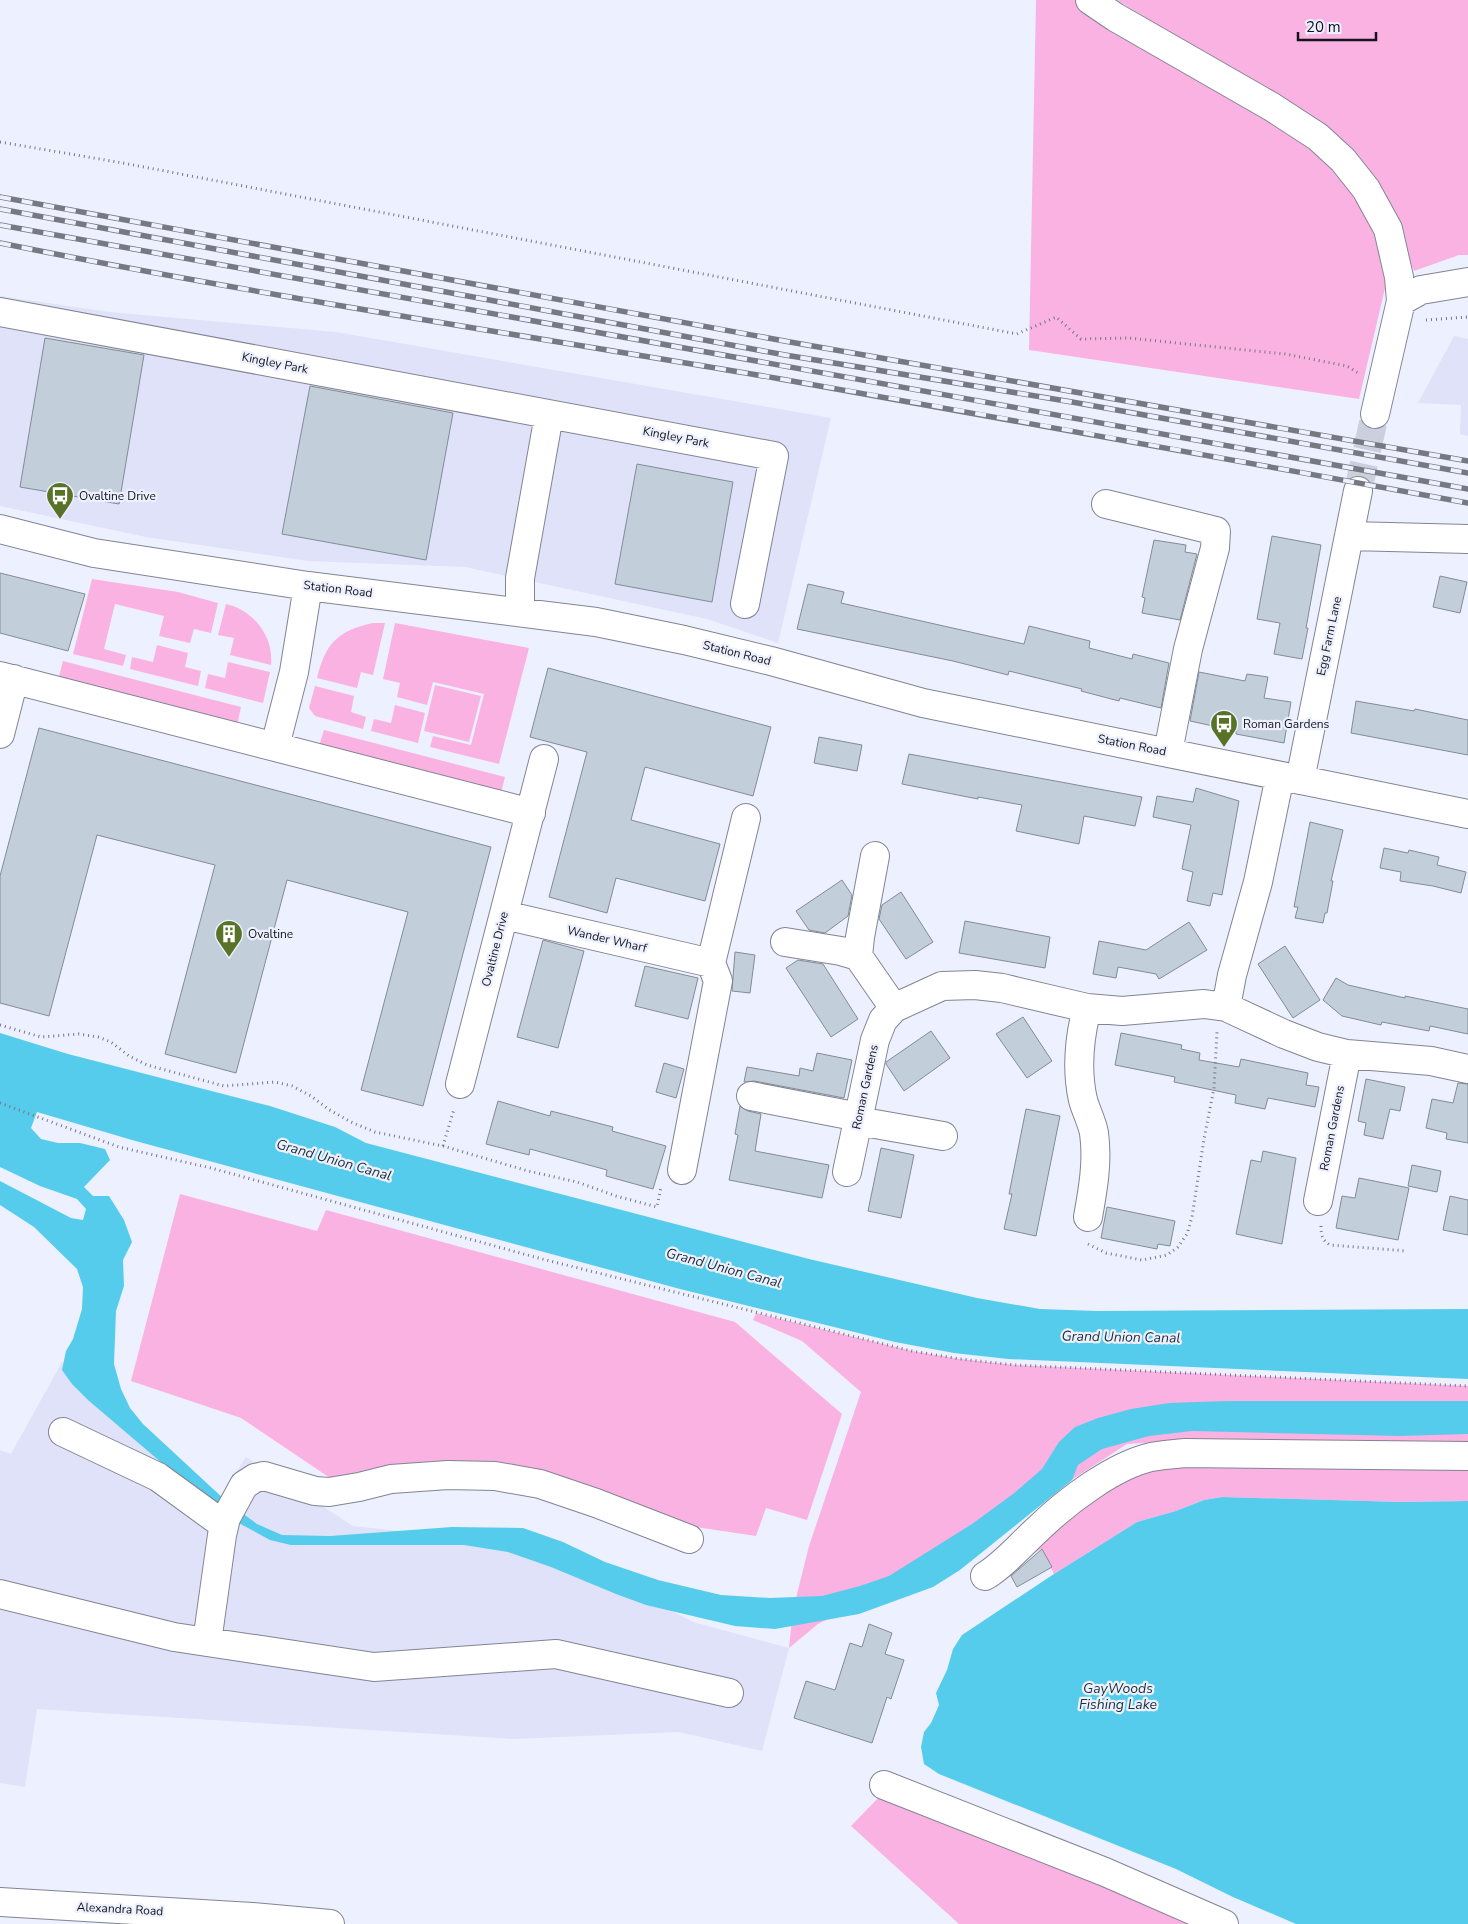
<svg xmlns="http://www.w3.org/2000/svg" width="1468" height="1924" font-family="'Nunito Sans',sans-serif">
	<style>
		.built { fill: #dfe2f9 }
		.green { fill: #fab2e3 }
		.water { fill: #55cceb }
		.building { fill: #c2ced9; stroke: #818c97 }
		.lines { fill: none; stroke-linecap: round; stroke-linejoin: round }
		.minor-tunnel { stroke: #cccfdd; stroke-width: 28; stroke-dasharray: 28 14; stroke-linecap: butt }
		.minor-casing { stroke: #828492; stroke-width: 30 }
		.path { stroke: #767881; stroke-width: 3; stroke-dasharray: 1 4; stroke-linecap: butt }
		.minor { stroke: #fff; stroke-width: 28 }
		.rail-casing { stroke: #777982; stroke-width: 5.5 }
		.rail { stroke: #edf0ff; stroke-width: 4; stroke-dasharray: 11; stroke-linecap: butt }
		.labels { text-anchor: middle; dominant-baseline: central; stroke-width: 4.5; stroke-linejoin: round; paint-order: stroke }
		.street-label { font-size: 12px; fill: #14151a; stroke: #edf0ff }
		.poi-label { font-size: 12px; fill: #14151a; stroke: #edf0ff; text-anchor: start }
		.water-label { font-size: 14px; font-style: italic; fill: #1c3137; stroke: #edf0ff }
	</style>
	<rect width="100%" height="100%" fill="#edf0ff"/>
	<path class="built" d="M 0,296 L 109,312 L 336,332 L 831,418 L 778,643 L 707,619 L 465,567 L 308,561 L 146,537 L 0,506 Z
		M 1454,336 L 1468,339 L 1468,436 L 1460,434 L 1461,405 L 1418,403 Z
		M 62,1362 L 221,1496 L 246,1457 L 353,1526 L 550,1547 L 693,1622 L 789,1648 L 762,1751 L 679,1732 L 513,1739 L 37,1709 L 25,1787 L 0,1783 L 0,1450 L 11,1454 Z"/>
	<path class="green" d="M 1036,0 L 1080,0 L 1317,146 L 1379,229 L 1386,284 L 1359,399 L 1029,350 Z
		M 1117,0 L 1468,0 L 1468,255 L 1459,255 L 1414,271 L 1393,218 L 1362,160 L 1332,132 Z
		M 92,579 L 178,592 L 218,603 L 211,633 L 194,629 L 190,643 L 159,636 L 164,616 L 115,604 L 104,649 L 126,655 L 123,666 L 73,654 Z
		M 226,604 C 253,610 274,636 271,665 L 230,655 L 234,638 L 218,635 Z
		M 373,623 L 385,623 L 373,675 L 361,672 L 357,688 L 317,678 C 326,643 337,631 373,623 Z
		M 395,623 L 529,648 L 499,764 L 430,747 L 433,736 L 471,745 L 484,694 L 433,682 L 427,705 L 397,697 L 400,683 L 383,679 Z
		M 157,645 L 188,653 L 185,667 L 201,671 L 198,686 L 130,669 L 132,657 L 153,662 Z
		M 63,661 L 241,707 L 237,726 L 58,680 Z
		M 228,662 L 270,672 L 263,703 L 205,688 L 208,674 L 225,678 Z
		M 435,685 L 481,696 L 469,742 L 424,731 Z
		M 315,686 L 354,696 L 351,712 L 366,717 L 363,729 L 315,716 L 309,708 Z
		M 395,705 L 425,713 L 418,743 L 371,731 L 374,719 L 391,723 Z
		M 324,730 L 505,777 L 501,793 L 319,746 Z
		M 180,1194 L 317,1231 L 326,1210 L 735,1322 L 842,1414 L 807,1520 L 766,1508 L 756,1536 L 689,1526 L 460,1477 L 342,1486 L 241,1418 L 131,1381 Z
		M 756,1313 L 912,1351 L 960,1359 L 1015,1365 L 1468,1386 L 1468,1445 L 1194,1440 L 1127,1444 L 939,1566 L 818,1624 L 789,1648 L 793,1610 L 809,1546 L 861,1392 L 802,1341 L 753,1320 Z
		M 1468,1462 L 1468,1501 L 1401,1502 L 1222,1497 L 1204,1500 L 1176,1511 L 1137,1522 L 1054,1574 L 1041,1549 L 1007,1569 L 1089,1497 L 1152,1466 Z
		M 879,1797 L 1207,1924 L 959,1924 L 851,1826 Z"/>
	<path class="water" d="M 0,1033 L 68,1054 L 270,1106 L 335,1127 L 366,1143 L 809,1259 L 977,1298 L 1040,1309 L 1097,1311 L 1468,1309 L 1468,1379 L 1008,1359 L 954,1353 L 895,1342 L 680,1289 L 132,1140 L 37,1112 L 31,1128 L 41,1139 L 58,1143 L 80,1143 L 105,1149 L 110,1160 L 84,1187 L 93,1196 L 109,1196 L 124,1220 L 132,1242 L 123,1260 L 124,1286 L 116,1311 L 114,1364 L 121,1389 L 130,1408 L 143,1424 L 225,1500 L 257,1524 L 282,1535 L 330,1536 L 452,1527 L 523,1528 L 563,1542 L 605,1562 L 658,1580 L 721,1595 L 770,1598 L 822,1596 L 860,1586 L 889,1576 L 972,1524 L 1013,1494 L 1042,1469 L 1059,1442 L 1075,1427 L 1098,1418 L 1131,1409 L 1169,1403 L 1227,1401 L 1468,1401 L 1468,1434 L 1400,1436 L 1192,1431 L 1149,1436 L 1102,1449 L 1078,1465 L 1072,1480 L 960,1570 L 933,1587 L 859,1614 L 775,1629 L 735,1626 L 646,1605 L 616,1594 L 551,1567 L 508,1552 L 464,1545 L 291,1545 L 270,1540 L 237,1522 L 203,1498 L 88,1400 L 72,1384 L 62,1370 L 66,1351 L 73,1339 L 82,1309 L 83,1287 L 77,1269 L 34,1227 L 0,1205 L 0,1181 L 71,1218 L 83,1220 L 86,1209 L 77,1199 L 40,1186 L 0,1167 Z
		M 1222,1497 L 1401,1502 L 1468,1501 L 1468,1924 L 1296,1924 L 1233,1897 L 1176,1869 L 939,1774 L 924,1764 L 921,1747 L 924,1732 L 931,1723 L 939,1705 L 936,1693 L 947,1670 L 953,1649 L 962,1635 L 1054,1574 L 1137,1522 L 1176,1511 L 1204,1500 Z"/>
	<path class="building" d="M 45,338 L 144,355 L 119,504 L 20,487 Z
		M 310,386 L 453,413 L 426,560 L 282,534 Z
		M 637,464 L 733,482 L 712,602 L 615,584 Z
		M 1272,536 L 1321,545 L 1306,628 L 1308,628 L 1302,659 L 1274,654 L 1280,623 L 1257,619 Z
		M 1154,540 L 1186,545 L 1185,552 L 1197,554 L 1180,620 L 1142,613 L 1145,598 L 1142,597 Z
		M 0,573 L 85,594 L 68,651 L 0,633 Z
		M 1440,576 L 1467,582 L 1460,613 L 1433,607 Z
		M 808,584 L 844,592 L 841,603 L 1024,644 L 1029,626 L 1090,641 L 1089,648 L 1132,659 L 1133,654 L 1169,663 L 1161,708 L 1120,698 L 1119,701 L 1081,691 L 1082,689 L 1009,671 L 1008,675 L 953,661 L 797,629 Z
		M 548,668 L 771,727 L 753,796 L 645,767 L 631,820 L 720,844 L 705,901 L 616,878 L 607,913 L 549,897 L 587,752 L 530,737 Z
		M 1199,672 L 1245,681 L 1247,674 L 1268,677 L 1264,698 L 1291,702 L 1284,743 L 1236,734 L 1236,731 L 1190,721 Z
		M 1356,701 L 1414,711 L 1415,709 L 1468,720 L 1468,755 L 1351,733 Z
		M 39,728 L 491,847 L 423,1106 L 361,1090 L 408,912 L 287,880 L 236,1073 L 165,1054 L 215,865 L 97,835 L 49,1016 L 0,1003 L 0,876 Z
		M 819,737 L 862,745 L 857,771 L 814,763 Z
		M 909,754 L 1142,797 L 1135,826 L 1084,816 L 1079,844 L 1016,831 L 1022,805 L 978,797 L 978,799 L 902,784 Z
		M 1196,788 L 1239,801 L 1222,895 L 1213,893 L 1210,906 L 1187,901 L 1193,872 L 1182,869 L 1191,825 L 1153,817 L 1157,796 L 1193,802 Z
		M 1310,822 L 1343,830 L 1331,881 L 1333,881 L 1327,913 L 1325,913 L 1323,923 L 1295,918 L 1298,907 L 1294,907 Z
		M 1384,848 L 1408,853 L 1409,850 L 1439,857 L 1437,865 L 1466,872 L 1461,893 L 1433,886 L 1400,881 L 1401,872 L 1380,868 Z
		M 842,880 L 852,895 L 848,916 L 825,933 L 809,930 L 796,911 Z
		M 901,892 L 933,942 L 906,959 L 879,919 L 882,905 Z
		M 965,921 L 1050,937 L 1045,968 L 959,953 Z
		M 1189,922 L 1207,950 L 1159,979 L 1156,974 L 1118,967 L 1116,978 L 1093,974 L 1099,941 L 1146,950 Z
		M 543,940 L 584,951 L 558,1048 L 517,1037 Z
		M 1285,946 L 1320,1000 L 1293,1018 L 1258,964 Z
		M 735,952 L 755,955 L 750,993 L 732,991 Z
		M 798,960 L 823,964 L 858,1019 L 831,1037 L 786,968 Z
		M 645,966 L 698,978 L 688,1019 L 635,1006 Z
		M 1336,978 L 1348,985 L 1405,998 L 1405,996 L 1468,1009 L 1468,1034 L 1430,1026 L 1429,1031 L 1382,1022 L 1381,1025 L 1342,1016 L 1323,1000 Z
		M 1023,1017 L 1052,1061 L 1027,1078 L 996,1034 Z
		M 931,1031 L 950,1058 L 904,1091 L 886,1064 L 886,1062 Z
		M 1121,1033 L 1182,1045 L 1181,1049 L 1200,1053 L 1199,1060 L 1239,1067 L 1241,1059 L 1308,1073 L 1306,1085 L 1319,1087 L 1315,1107 L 1268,1098 L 1265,1109 L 1235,1103 L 1236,1095 L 1174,1082 L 1175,1077 L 1115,1065 Z
		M 817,1053 L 852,1060 L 844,1098 L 754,1081 L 744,1082 L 747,1067 L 799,1076 L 800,1068 L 813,1071 Z
		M 664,1063 L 684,1069 L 676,1098 L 656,1092 Z
		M 1366,1079 L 1405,1087 L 1400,1111 L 1390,1109 L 1383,1139 L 1364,1135 L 1366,1123 L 1358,1121 Z
		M 1458,1083 L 1468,1084 L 1468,1143 L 1446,1139 L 1447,1133 L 1426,1128 L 1432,1099 L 1453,1103 Z
		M 498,1101 L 550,1116 L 551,1111 L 613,1127 L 612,1131 L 666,1146 L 653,1189 L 606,1176 L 607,1170 L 530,1149 L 529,1155 L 486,1144 Z
		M 740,1106 L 748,1111 L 761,1114 L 755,1151 L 829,1165 L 822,1198 L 729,1180 L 738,1135 L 735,1134 Z
		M 1026,1109 L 1060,1116 L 1036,1236 L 1004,1229 L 1012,1194 L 1009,1194 Z
		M 881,1148 L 914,1155 L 901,1218 L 868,1211 Z
		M 1263,1151 L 1296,1158 L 1282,1244 L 1236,1234 L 1251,1160 L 1261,1162 Z
		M 1412,1165 L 1441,1171 L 1437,1192 L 1408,1186 Z
		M 1359,1178 L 1409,1188 L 1398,1240 L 1336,1228 L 1342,1196 L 1355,1198 Z
		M 1450,1196 L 1468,1200 L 1468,1235 L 1443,1230 Z
		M 1107,1207 L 1175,1221 L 1170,1246 L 1158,1244 L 1157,1249 L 1101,1238 Z
		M 1042,1549 L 1052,1567 L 1017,1587 L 1011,1576 Z
		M 869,1624 L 892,1633 L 885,1654 L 904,1660 L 891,1699 L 887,1697 L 872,1743 L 794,1718 L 806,1681 L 835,1690 L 850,1643 L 862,1647 Z"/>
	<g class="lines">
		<path class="minor-tunnel" d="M 1358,491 L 1375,414"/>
		<defs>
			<path id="minor" d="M 1090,0 L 1115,17 L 1272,107 L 1318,137 L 1343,160 L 1366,189 L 1388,229 L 1399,277 L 1401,301 L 1375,414
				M 1401,301 L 1421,290 L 1468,282
				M 0,312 L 774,456 L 745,604
				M 1106,504 L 1216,531 L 1215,548 L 1188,649 L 1168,752
				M 0,529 L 94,553 L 308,586 L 596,622 L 684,640 L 771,661 L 923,703 L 1468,814
				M 1350,536 L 1468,539
				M 520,612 L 520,578 L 549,415
				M 0,676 L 531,813
				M 0,734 L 14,679
				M 275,746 L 294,672 L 308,586
				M 1300,780 L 1358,491
				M 504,915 L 711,963
				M 785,942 L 841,951 L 858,956
				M 858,956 L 860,937 L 875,856
				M 858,956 L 894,1008
				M 1226,1007 L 1232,975 L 1258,882 L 1280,776
				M 1087,1008 C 1079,1039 1076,1069 1083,1100 C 1086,1111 1092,1122 1094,1133 C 1098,1161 1093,1189 1088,1217
				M 460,1084 L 544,759
				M 751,1096 L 859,1117
				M 858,1121 L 943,1136
				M 682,1170 L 718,981 L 711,963 L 746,818
				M 847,1172 L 875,1040 L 883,1020 L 894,1008 L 942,986 L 975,985 L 1002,988 L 1087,1008 L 1122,1011 L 1204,1004 L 1226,1007 L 1284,1034 L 1318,1047 L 1347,1054 L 1431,1061 L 1468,1069
				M 1318,1201 L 1347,1054
				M 63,1432 L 158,1477 L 224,1525
				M 985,1576 C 1005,1564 1021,1544 1039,1528 C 1067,1501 1113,1466 1151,1457 C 1162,1455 1174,1454 1185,1453 L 1468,1456
				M 0,1594 L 174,1637 L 374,1667 L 556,1654 L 729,1693
				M 207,1642 L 222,1535 L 226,1518 L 244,1485 L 255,1478 L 264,1476 L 315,1491 L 329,1492 L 359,1487 L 391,1479 L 448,1475 L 495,1476 L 540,1484 L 596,1503 L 689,1539
				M 884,1785 L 1105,1872 L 1224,1924
				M 0,1902 L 252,1917 L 330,1924"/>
		</defs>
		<use href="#minor" class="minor-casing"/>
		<path class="path" d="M 0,142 L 123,163 L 1017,334 L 1056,317 L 1081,339 L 1128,338 L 1285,354 L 1347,366 L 1358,373
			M 1426,320 L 1468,317
			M 0,1025 L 41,1037 L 79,1034 L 98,1037 L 111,1042 L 129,1056 L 147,1065 L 224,1086 L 275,1082 L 292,1086 L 311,1096 L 328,1109 L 351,1122 L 375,1132 L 443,1146 L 528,1171 L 577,1182 L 616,1196 L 657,1207 L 661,1187
			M 0,1103 L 119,1147 L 211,1168 L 542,1259 L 912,1351 L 960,1359 L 1015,1365 L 1468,1386
			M 443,1146 L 454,1109
			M 1321,1226 C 1321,1235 1322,1240 1330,1245 L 1407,1251
			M 1088,1244 L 1106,1253 L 1142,1260 L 1167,1255 L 1178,1247 L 1187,1234 L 1192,1217 L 1204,1139 L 1214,1088 L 1217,1032"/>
		<use href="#minor" class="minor"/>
		<defs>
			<path id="rail" d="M 0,197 L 790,342 L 1468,461
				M 0,209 L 785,355 L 1072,402 L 1468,473
				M 0,225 L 1468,489
				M 0,243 C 257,295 516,334 775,378 C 1006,418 1237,461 1468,503"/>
		</defs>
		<use href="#rail" class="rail-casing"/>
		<use href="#rail" class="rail"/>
	</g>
	<defs>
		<symbol id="bus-pin" viewBox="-11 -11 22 30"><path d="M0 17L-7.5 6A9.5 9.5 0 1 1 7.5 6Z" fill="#587327" stroke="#edf0ff"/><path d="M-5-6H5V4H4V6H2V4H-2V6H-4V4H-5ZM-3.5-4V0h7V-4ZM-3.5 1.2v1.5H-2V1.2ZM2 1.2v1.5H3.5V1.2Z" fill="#fff"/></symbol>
		<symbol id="building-pin" viewBox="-11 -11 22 30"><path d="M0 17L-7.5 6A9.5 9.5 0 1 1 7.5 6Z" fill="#587327" stroke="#edf0ff"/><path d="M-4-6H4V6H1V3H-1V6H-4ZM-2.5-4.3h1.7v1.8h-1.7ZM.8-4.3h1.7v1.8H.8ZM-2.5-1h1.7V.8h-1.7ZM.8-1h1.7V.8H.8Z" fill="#fff"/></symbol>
	</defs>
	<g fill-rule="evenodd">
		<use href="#bus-pin" x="44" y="480" width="32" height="43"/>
		<use href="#bus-pin" x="1208" y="708" width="32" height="43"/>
		<use href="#building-pin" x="213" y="918" width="32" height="43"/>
	</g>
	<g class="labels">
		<g class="street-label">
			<text transform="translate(275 363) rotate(11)">Kingley Park</text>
			<text transform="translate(676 437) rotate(11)">Kingley Park</text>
			<text transform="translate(338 589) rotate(7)">Station Road</text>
			<text transform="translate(1329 636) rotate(-78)">Egg Farm Lane</text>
			<text transform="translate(737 653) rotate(14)">Station Road</text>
			<text transform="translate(1132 745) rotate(11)">Station Road</text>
			<text transform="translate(607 939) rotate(13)">Wander Wharf</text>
			<text transform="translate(495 949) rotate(-76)">Ovaltine Drive</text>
			<text transform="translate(865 1087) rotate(-78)">Roman Gardens</text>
			<text transform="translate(1332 1128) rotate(-79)">Roman Gardens</text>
			<text transform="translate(120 1909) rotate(3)">Alexandra Road</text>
		</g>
		<g class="poi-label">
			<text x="79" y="496">Ovaltine Drive</text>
			<text x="1243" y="724">Roman Gardens</text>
			<text x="248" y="934">Ovaltine</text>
		</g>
		<g class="water-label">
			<text transform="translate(334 1160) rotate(16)">Grand Union Canal</text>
			<text transform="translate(724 1268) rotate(15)">Grand Union Canal</text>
			<text transform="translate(1121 1337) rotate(1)">Grand Union Canal</text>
			<text x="1118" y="1688">GayWoods<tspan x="1118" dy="16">Fishing Lake</tspan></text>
		</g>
	</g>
	<path d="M1298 32v8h78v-8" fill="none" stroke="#14151a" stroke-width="2.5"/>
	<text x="1306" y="32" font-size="15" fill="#14151a" stroke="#edf0ff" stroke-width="4" paint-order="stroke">20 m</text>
</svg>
